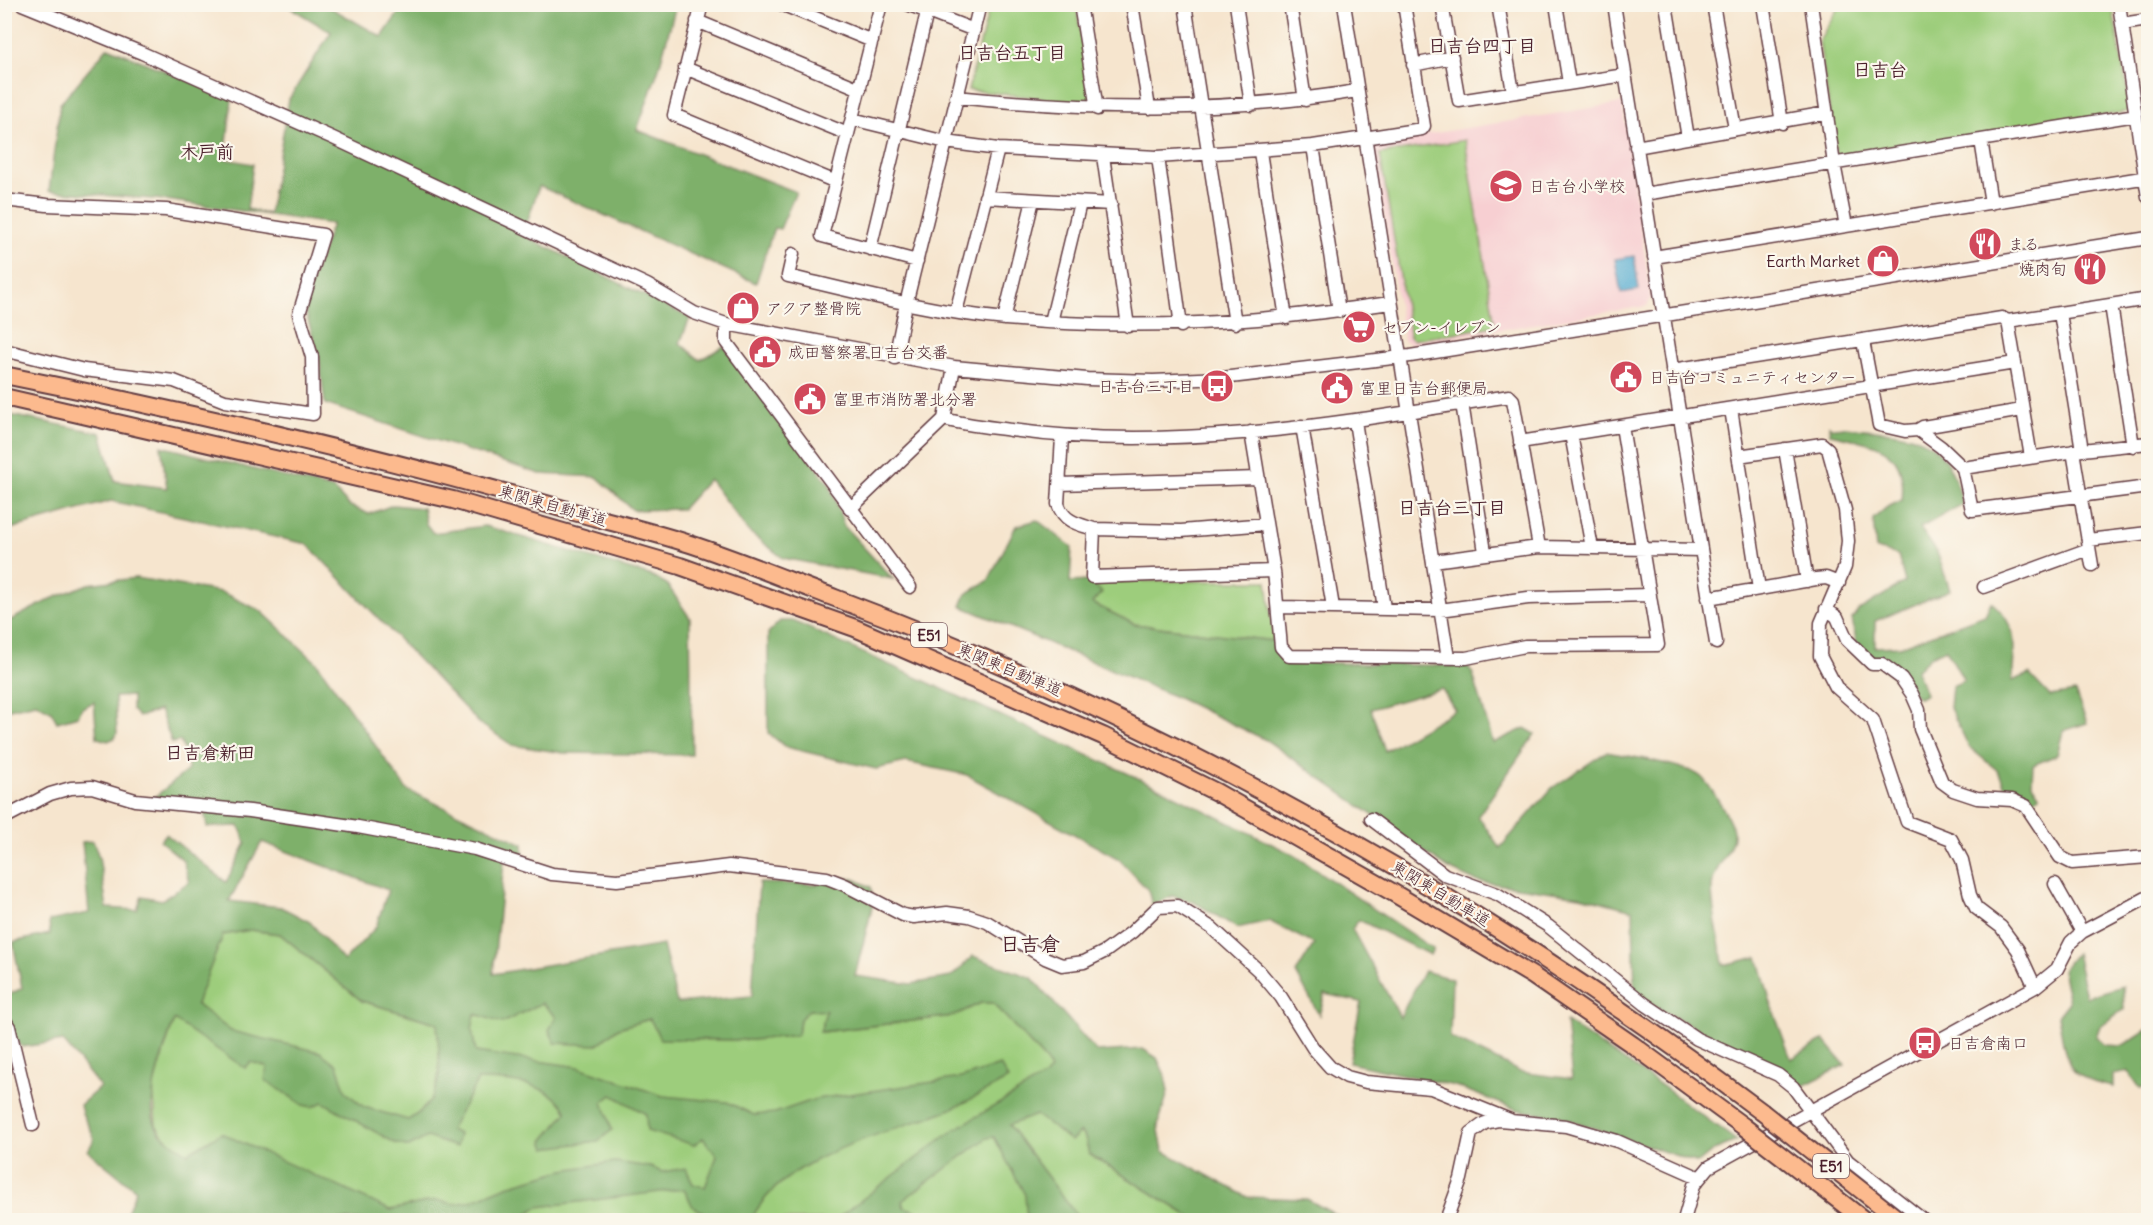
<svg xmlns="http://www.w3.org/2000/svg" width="2153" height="1225" font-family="Delius,'Klee One',sans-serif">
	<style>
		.built { fill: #f7cfd2 }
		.green { fill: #9dcd7b; stroke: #747653; stroke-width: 1.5 }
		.forest { fill: #7eb06b; stroke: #64684b; stroke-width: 1.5; fill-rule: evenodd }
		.water { fill: #54acd1; stroke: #4f667e; stroke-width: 1.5 }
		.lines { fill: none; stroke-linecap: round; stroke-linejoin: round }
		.minor-casing { stroke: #643d43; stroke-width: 15 }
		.highway-casing { stroke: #643d43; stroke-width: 20 }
		.minor { stroke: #fff; stroke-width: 12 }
		.highway { stroke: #fcba8e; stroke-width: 16 }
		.highway-bridge-casing { stroke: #643d43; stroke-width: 20; stroke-linecap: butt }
		.highway-bridge { stroke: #fcba8e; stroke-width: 16 }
		.labels { text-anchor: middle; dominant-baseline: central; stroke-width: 4.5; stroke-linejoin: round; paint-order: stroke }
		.shield { fill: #fbf7ec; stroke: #7f6065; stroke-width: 1.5 }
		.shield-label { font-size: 15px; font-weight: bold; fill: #4a1f2b }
		.poi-label { font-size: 16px; fill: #4a1f2b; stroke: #fbf7ec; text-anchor: start }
		.street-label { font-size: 16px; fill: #4a1f2b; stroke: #fbf7ec }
		.neighbourhood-label { font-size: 18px; font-weight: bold; fill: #4a1f2b; stroke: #fbf7ec }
		.quarter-label { font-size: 20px; font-weight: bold; fill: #4a1f2b; stroke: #fbf7ec }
	</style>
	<rect width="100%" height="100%" fill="#fbf7ec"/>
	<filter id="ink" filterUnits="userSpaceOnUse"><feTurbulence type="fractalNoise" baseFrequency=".0167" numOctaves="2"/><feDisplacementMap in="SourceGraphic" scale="12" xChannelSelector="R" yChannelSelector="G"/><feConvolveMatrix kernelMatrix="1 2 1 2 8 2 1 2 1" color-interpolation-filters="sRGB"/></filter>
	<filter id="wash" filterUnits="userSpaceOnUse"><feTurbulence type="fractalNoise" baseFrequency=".008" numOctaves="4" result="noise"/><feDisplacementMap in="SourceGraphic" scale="24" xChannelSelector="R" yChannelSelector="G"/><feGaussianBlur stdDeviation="1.35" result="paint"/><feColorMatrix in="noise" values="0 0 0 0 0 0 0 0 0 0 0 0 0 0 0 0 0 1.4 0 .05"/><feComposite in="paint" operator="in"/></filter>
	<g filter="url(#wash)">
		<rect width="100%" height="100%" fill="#f6e5ce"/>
		<path class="built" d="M 1622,103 L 1651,298 L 1647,306 L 1411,344 L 1404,340 L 1373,143 Z"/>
		<path class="green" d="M 990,5 L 1076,5 L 1093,104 L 968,90 Z
			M 1840,5 L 2112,5 L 2131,111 L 1837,160 L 1819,41 Z
			M 1465,140 L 1495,326 L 1413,340 L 1410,337 L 1380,154 Z
			M 1088,581 L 1267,581 L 1274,641 L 1134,624 L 1092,603 Z
			M 250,930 L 280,934 L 362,1001 L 436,1023 L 438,1009 L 521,1014 L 542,1002 L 556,1017 L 597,1045 L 618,1028 L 650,1019 L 661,1039 L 752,1040 L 798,1035 L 800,1019 L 808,1010 L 827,1010 L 821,1032 L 953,1016 L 981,1003 L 993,1003 L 1046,1061 L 1079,1132 L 1085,1137 L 1089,1154 L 1195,1220 L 170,1220 L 166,1140 L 156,1125 L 153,1086 L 174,1020 L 196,1003 L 223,935 Z"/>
		<path class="forest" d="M 286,5 L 326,5 L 382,37 L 404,5 L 676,5 L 659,68 L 637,130 L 796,192 L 780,229 L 774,228 L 756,283 L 539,186 L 523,235 L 690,318 L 680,343 L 700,360 L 724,346 L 830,485 L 844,526 L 893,579 L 783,558 L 748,531 L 709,479 L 682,509 L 633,510 L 597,477 L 540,474 L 325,404 L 319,356 L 303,304 L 332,224 L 166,200 L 49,191 L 60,104 L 108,47 L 232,99 L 225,159 L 253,164 L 247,209 L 269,214 L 289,99 L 331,32 Z
			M 5,414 L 101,433 L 115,481 L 167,488 L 161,446 L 333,489 L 350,506 L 369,514 L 393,505 L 423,508 L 426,524 L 433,533 L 485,526 L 652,576 L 667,584 L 690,618 L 692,755 L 564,753 L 512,745 L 479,723 L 307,544 L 111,501 L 10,529 L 5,534 Z
			M 1829,425 L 1833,428 L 1846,427 C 1912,435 1944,429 1963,504 L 1920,528 L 1937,552 L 1950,590 L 1875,621 L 1875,647 L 1901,646 L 1985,615 L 1991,602 C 2019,625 2015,649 2012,681 L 2029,674 L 2050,696 L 2075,692 L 2087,723 L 2063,731 L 2057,755 L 2033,765 L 2032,784 L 2040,796 L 2029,802 L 2021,797 L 2009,795 L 1998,771 L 1969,747 L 1950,708 L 1952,686 L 1964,681 L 1946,649 L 1932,655 L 1916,671 L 1926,694 L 1919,698 L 1857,646 L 1852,619 L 1859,610 L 1905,582 L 1898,555 L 1876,549 L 1873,519 L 1886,508 L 1902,500 C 1908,445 1873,444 1830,434 Z
			M 1037,520 L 1072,547 L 1070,582 L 1088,581 L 1102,592 L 1092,603 L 1134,624 L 1274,641 L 1286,662 L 1467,666 L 1473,674 L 1493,743 L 1525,728 L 1535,734 L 1478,816 L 1500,848 L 1552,788 L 1606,752 C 1624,755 1687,766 1700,776 C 1709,783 1731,819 1733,831 C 1735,851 1713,866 1712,887 C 1712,912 1720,940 1723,965 L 1758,957 L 1772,1007 L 1791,1059 L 1824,1040 L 1845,1065 L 1803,1086 L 1785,1073 L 1635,997 L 1633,910 L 1580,896 L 1475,881 L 1449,869 L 1266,740 L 1178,698 L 961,606 L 966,594 L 988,581 L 1016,526 ZM 1442,689 L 1455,710 L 1385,751 L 1371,709 Z
			M 136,578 L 221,592 L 261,611 L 317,663 L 407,790 L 523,844 L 523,854 L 505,852 L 493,974 L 663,945 L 677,1003 L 752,996 L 759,883 L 820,884 L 833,877 L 854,879 L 871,887 L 873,904 L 855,976 L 911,984 L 951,977 L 973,956 L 1032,978 L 1097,1052 L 1143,1049 L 1157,1058 L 1165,1075 L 1168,1092 L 1158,1125 L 1163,1151 L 1247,1197 L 1307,1199 L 1345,1220 L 1195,1220 L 1089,1154 L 1085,1137 L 1080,1132 L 1071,1141 L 1036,1115 L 1009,1125 L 1080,1220 L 1027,1220 L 1025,1195 L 994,1137 L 987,1138 L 902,1201 L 904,1207 L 931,1216 L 934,1220 L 835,1220 L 955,1129 L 1044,1077 L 1050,1070 L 1046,1061 L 993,1003 L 981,1003 L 953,1016 L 820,1032 L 826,1011 L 809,1010 L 800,1019 L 798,1035 L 752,1040 L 660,1039 L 650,1019 L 618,1028 L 597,1045 L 555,1043 L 549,1030 L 556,1017 L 542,1003 L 502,1023 L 475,1014 L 472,1030 L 476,1052 L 579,1067 L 663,1096 L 727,1102 L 754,1115 L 775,1113 L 816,1099 L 961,1078 L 1000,1065 L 1008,1079 C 989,1089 970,1101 951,1109 C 887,1134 783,1154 751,1220 L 702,1220 L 706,1216 L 704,1212 L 693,1207 L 684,1189 L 538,1207 L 517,1220 L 124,1220 L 136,1190 L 88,1151 L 94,1139 C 91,1125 82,1120 80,1105 L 100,1087 L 63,1041 L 22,1047 L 5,1024 L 5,1015 L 8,1012 L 5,997 L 22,988 L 13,942 L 50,934 L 49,921 L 89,913 L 82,842 L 93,841 L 99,857 L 107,908 L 137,910 L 142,896 L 162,900 L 189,882 L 183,860 L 160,841 L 166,834 L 226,882 L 246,843 L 239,826 L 207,827 L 203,804 L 151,800 L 188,770 L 188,760 L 180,741 L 172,743 L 160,710 L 139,717 L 132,710 L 132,696 L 115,697 L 117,733 L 115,738 L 108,741 L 97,738 L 94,702 L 82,708 L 78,716 L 57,722 L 51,711 L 36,703 L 5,710 L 5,623 L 51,599 L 88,584 ZM 262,842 L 388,890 L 376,927 L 344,961 L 310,922 L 281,907 L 229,901 ZM 250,930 L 280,934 L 362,1001 L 437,1023 C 439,1062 448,1098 408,1120 L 364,1107 L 346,1092 L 337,1065 L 320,1052 L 231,1031 L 196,1004 L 223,935 ZM 174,1020 L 245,1068 L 251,1062 L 267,1067 L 265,1080 L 303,1105 L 312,1107 L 323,1102 L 395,1143 L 409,1147 L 427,1137 L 456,1147 L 459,1134 L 450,1130 L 478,1080 C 509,1081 550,1081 567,1112 L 543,1141 L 546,1148 L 598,1141 L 612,1130 L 603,1102 L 612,1095 L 646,1114 L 647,1131 L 694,1145 L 703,1138 L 717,1156 L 705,1187 L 693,1184 L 686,1168 L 662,1172 L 650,1167 L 615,1162 L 563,1170 L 507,1186 L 471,1201 L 455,1204 L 436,1200 L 390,1210 L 221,1133 L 188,1153 C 177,1146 162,1139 156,1126 C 144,1097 165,1048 174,1020 Z
			M 780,621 L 793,621 L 1162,789 L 1294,855 L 1433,949 L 1430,955 L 1359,920 L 1352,929 L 1400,1017 L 1424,971 L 1452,979 L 1450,1037 L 1520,1072 L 1572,1079 L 1566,1022 L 1661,1085 L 1737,1141 L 1714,1150 L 1698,1163 L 1561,1117 L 1518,1110 L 1455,1086 L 1349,1063 L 1361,1002 L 1325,994 L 1319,1015 L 1296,973 L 1314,944 L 1269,921 L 1237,928 L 1194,902 L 1172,896 L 1152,905 L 1148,890 L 1119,859 L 967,775 L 906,762 L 876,769 L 786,747 L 768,733 L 768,633 Z
			M 2076,953 L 2086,997 L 2123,986 L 2124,1009 L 2100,1026 L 2096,1037 L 2105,1045 L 2122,1046 L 2148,1029 L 2148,1088 L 2140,1088 L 2129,1072 L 2113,1075 L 2113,1087 C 2063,1078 2067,1060 2058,1016 L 2069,1002 L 2062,970 Z"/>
		<path class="water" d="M 1634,256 L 1639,290 L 1621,293 L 1615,259 Z"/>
	</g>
	<g filter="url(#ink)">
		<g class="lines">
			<defs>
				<path id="minor" d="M 22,4 L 142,53 L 333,138 L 647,285 L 694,313 L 726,324 L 954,367 L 1087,379 L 1153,381 L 1222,378 L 1410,356 L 2148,238
					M 702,4 L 674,115 L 836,182
					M 781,4 L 872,41
					M 881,4 L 822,236 L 917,261
					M 907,4 L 974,30
					M 1080,4 L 1097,109
					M 1132,4 L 1149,108
					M 1185,4 L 1235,323
					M 1236,4 L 1251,105
					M 1290,4 L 1305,100
					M 1344,4 L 1448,658
					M 1442,4 L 1459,101 L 1625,75
					M 1498,4 L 1513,92
					M 1556,4 L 1569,83
					M 1614,4 L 1716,643
					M 1666,4 L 1688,138
					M 1713,4 L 1735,129
					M 1763,4 L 1782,123
					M 1811,4 L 1834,164 L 1846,226
					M 2119,4 L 2148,197
					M 4,12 L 6,4
					M 697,21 L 860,89
					M 2122,24 L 2148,20
					M 1413,65 L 1452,57
					M 685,68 L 848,134
					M 956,97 C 1093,111 1222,113 1357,91
					M 852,119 L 946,142 L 998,149 L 1158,157 L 1313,146 L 1422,129 L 1424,126 L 1404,4
					M 1981,140 L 1991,203
					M 1313,146 L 1339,311
					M 1636,147 L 1827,113
					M 1260,152 L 1286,318
					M 1103,156 L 1128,326
					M 1158,157 L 1181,326
					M 1644,194 L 2136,115
					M 985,197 L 1111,204
					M 4,200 L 47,205 L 166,210 L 323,235 L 299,314 L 312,357 L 313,414 L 225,401 L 174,381 L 84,370 L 4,350
					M 870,249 L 929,4
					M 793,254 L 788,276 C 860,293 932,312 1006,319 C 1141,331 1256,323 1390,303
					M 1654,257 L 2148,177
					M 2111,305 L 2133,446
					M 956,312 L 998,149
					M 2060,313 L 2082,450
					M 1004,319 L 1033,200
					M 2008,321 L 2031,457
					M 1051,322 L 1080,203
					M 726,324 L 726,342 L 910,587
					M 1863,341 L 1879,425 L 1905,431 L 1918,430 L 1941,447 L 1963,468 L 1972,510 L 2148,487
					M 895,358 L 906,304 L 980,4
					M 1672,370 L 2002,318 L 2008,321 L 2148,299
					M 1462,403 L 1485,552
					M 1731,409 L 1759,589
					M 944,419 C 966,425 989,427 1011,430 C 1178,453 1345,422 1509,396 L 1513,400 L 1539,547
					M 1355,421 L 1384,608
					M 1302,426 L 1333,607
					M 1918,430 L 1923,427 L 2022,410
					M 1251,432 L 1274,571 L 1281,647 L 1289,656 L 1466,658 L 1525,646 L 1658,645 L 1622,426
					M 1571,434 L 1592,548
					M 1062,437 L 1058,504 C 1064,522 1078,524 1094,529 L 1092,577 L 1274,571
					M 1520,442 L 2015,363
					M 1785,449 L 1807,581
					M 2073,451 L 2092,565
					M 1738,456 L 1822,444 L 1828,449 L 1845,510 L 1848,541 L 1845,567 L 1821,623 L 1820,656 L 1836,687 L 1873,720 L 1907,822 L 1951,839 L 1962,860 L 1970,895 L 1976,908 L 2001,927 L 2018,950 L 2035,987
					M 1963,468 L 2082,450 L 2148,443
					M 1060,484 L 1258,478
					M 850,509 L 944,419 L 954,367
					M 1094,529 L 1181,531 L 1266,524
					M 2088,540 L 2148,533
					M 1433,561 L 1539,547 L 1701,550
					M 1984,587 L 2089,549
					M 1708,598 L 1816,579 L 1826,578 L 1839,583
					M 1279,607 L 1440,610 L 1528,598 L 1650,595
					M 1826,609 L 1837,617 L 1847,640 L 1872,664 L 1882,664 L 1901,678 L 1912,694 L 1919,710 L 1920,729 L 1942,782 L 1953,790 L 1977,798 L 2012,800 L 2026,806 L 2060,857 L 2072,863 L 2148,857
					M 4,818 L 50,794 L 71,788 L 92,787 L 135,800 L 250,811 L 358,827 L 475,849 L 552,874 L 617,880 L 729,866 L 827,878 L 845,885 L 903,915 L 914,917 L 947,913 L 969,916 L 987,922 L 1045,958 L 1062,965 L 1084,962 L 1106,951 L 1132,932 L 1158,907 L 1177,906 L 1212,928 L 1259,971 L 1281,997 L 1313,1048 L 1330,1067 L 1347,1077 L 1366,1082 L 1431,1088 L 1510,1120
					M 1371,819 L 1445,875 L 1497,894 L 1548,926 L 1645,1004 L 1697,1039 L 1778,1075 L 1793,1087 L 1848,1161 L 1923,1220
					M 2055,884 L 2082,932
					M 4,1019 L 9,1027 L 33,1125
					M 1446,1220 L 1461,1179 L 1471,1133 L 1485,1123 L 1499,1120 L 1566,1126 L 1617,1141 L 1698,1177
					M 1684,1220 L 1694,1185 L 1709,1167 L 2035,987 L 2057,969 L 2071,942 L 2082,932 L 2148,897"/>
				<path id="highway" d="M 4,375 C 198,414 389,458 578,513 C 615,523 653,532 690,544 C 739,560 787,580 835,598 C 1170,724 1476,896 1762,1112
					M 4,397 L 453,500 L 680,566 L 855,628 L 1103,736 L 1216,792 L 1392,892 L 1533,976 L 1633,1045 L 1743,1126"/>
			</defs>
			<use href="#minor" class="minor-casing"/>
			<use href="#highway" class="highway-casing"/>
			<use href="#minor" class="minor"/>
			<use href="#highway" class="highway"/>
			<defs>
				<path id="highway-bridge" d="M 1762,1112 L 1899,1220
					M 1743,1126 L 1864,1220"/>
			</defs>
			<use href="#highway-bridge" class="highway-bridge-casing"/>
			<use href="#highway-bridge" class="highway-bridge"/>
		</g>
	</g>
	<defs>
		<symbol id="school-disc" viewBox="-11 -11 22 22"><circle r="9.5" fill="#d1495b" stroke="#fbf7ec"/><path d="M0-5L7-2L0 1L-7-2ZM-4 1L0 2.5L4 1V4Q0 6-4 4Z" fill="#fff"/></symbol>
		<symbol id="restaurant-disc" viewBox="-11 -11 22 22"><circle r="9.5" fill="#d1495b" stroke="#fbf7ec"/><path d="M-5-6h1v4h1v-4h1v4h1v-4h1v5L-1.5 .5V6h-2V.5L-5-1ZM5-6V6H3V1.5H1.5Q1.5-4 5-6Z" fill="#fff"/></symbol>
		<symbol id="shop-disc" viewBox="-11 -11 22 22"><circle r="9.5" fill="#d1495b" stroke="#fbf7ec"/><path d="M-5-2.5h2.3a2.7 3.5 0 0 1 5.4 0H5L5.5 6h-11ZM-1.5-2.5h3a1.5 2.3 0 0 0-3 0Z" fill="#fff"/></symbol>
		<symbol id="supermarket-disc" viewBox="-11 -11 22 22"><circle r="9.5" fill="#d1495b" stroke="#fbf7ec"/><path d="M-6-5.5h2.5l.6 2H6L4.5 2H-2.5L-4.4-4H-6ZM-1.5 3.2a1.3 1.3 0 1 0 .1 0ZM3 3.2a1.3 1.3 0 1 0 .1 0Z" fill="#fff"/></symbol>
		<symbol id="civic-disc" viewBox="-11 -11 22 22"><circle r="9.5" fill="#d1495b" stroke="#fbf7ec"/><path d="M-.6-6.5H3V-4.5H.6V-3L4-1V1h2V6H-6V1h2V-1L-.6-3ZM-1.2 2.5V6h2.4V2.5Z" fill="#fff"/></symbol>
		<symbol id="bus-disc" viewBox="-11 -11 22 22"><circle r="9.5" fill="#d1495b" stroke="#fbf7ec"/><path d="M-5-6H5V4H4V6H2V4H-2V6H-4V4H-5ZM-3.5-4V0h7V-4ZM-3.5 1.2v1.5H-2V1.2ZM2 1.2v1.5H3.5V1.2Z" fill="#fff"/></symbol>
	</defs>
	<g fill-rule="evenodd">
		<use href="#school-disc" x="1487" y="167" width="38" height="38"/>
		<use href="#restaurant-disc" x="1966" y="225" width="38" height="38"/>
		<use href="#shop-disc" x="1864" y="242" width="38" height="38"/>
		<use href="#restaurant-disc" x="2071" y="250" width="38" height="38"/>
		<use href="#shop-disc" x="724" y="289" width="38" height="38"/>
		<use href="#supermarket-disc" x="1340" y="308" width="38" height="38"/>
		<use href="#civic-disc" x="746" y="333" width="38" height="38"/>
		<use href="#civic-disc" x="1607" y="358" width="38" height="38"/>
		<use href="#bus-disc" x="1198" y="367" width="38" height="38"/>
		<use href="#civic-disc" x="1318" y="369" width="38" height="38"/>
		<use href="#civic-disc" x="791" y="380" width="38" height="38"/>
		<use href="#bus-disc" x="1906" y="1024" width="38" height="38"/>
	</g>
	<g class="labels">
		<g class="shield">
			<rect x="911" y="623" width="36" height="24" rx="4.5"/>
			<rect x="1813" y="1154" width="36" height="24" rx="4.5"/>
		</g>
		<g class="shield-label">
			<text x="929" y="635">E51</text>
			<text x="1831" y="1166">E51</text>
		</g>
		<g class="poi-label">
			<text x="1529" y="186">日吉台小学校</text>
			<text x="2008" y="244">まる</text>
			<text x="1860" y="261" text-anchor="end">Earth Market</text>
			<text x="2067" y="269" text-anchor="end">焼肉旬</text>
			<text x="766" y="308">アクア整骨院</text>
			<text x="1382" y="327">セブン-イレブン</text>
			<text x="788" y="352">成田警察署日吉台交番</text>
			<text x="1649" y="377">日吉台コミュニティセンター</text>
			<text x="1194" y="386" text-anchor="end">日吉台三丁目</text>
			<text x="1360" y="388">富里日吉台郵便局</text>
			<text x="833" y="399">富里市消防署北分署</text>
			<text x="1948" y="1043">日吉倉南口</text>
		</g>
		<g class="street-label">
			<text transform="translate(553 505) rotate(16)">東関東自動車道</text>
			<text transform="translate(1010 669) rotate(23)">東関東自動車道</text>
			<text transform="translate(1441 893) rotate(31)">東関東自動車道</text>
		</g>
		<g class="neighbourhood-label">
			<text x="1482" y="45">日吉台四丁目</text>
			<text x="1012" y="52">日吉台五丁目</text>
			<text x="1880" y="69">日吉台</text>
			<text x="207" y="151">木戸前</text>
			<text x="1452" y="507">日吉台三丁目</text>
			<text x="210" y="752">日吉倉新田</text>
		</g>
		<g class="quarter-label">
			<text x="1030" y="943">日吉倉</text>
		</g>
	</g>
	<rect width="2153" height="1225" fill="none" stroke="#fbf7ec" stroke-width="24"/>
</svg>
